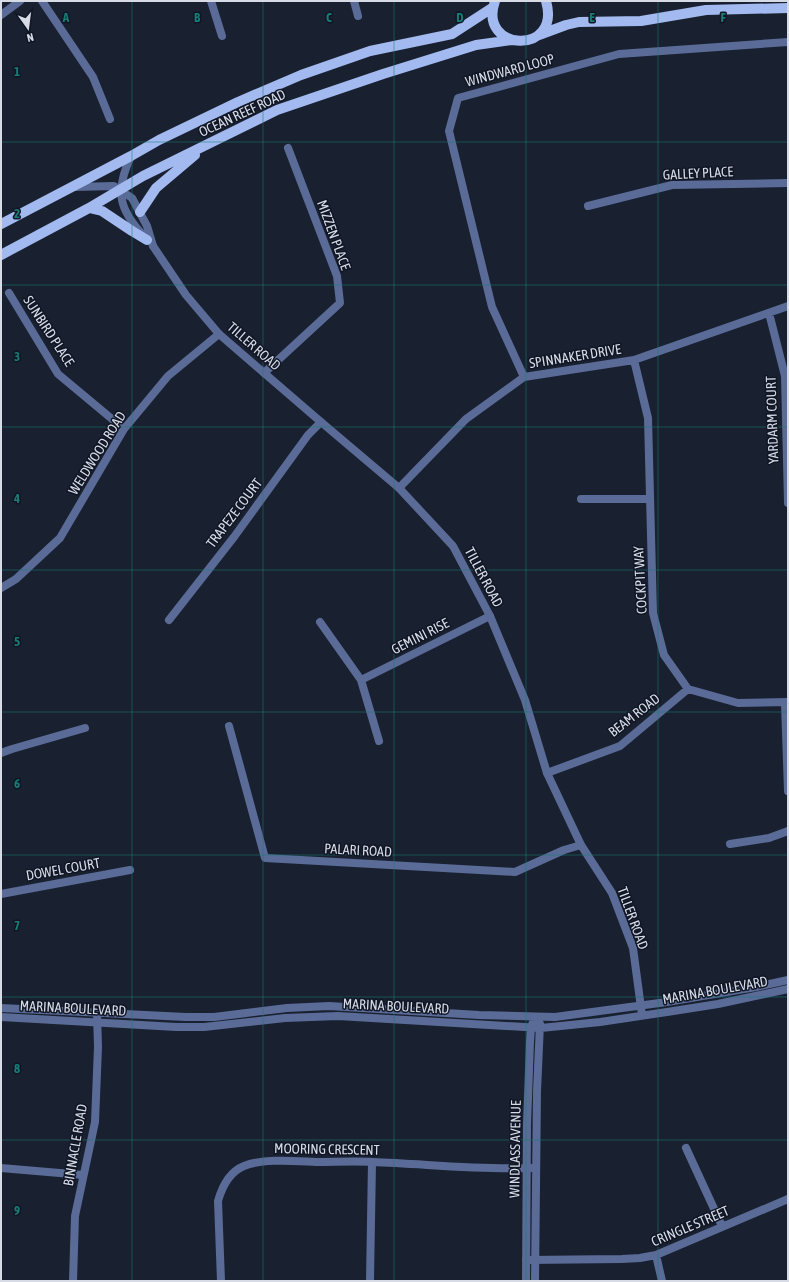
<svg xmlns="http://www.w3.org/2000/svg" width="789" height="1282" font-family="'Asap Condensed',sans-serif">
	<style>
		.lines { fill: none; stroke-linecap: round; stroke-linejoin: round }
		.minor { stroke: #5a6b97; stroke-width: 8 }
		.tertiary { stroke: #5a6b97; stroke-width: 8 }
		.primary { stroke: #a3baf0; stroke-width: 10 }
		.grid { fill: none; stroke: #197b74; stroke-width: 1; stroke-opacity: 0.55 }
		.labels { text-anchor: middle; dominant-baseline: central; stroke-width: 3; stroke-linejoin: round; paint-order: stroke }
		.street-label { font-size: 14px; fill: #d6dbe6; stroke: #101625 }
		.grid-label { font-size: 13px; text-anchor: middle; font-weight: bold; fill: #197b74; stroke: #101625; stroke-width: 3; stroke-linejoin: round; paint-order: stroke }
	</style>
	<rect width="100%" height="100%" fill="#19202f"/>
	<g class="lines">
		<path class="minor" d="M 42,1 L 93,77 L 110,119
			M 211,1 L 222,36
			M 354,1 L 358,16
			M 1,15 L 20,1
			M 131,156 C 115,190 118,209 144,236
			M 74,187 L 114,186 L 132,198 L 147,226 L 153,246
			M 588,206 L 672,185 L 788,183
			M 9,293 L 58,374 L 124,429
			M 769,313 L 785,376 L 788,503
			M 634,360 L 648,418 L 653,613 L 664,655 L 688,689 L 738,703 L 788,702
			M 264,373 L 340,303 L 337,276 L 288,148
			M 524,377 L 492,307 L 449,131 L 458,98 L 619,54 L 788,42
			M 399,488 L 466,419 L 524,377 L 634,360 L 788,306
			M 581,499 L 650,499
			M 1,588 L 16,579 L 60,538 L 124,429 L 168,376 L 219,334
			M 169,620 L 234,537 L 308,435 L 321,422
			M 320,622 L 361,680 L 379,741
			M 361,680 L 490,616
			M 785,703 L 788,791
			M 229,726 L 265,858 L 515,872 L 564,850 L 581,845
			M 1,753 L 12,749 L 85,728
			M 547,773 L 620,746 L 688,689
			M 730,844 L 769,838 L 788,831
			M 1,894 L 130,870
			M 686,1148 L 722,1226
			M 1,1168 L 83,1175
			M 656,1255 L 662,1281
			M 526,1260 L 622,1259 L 640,1258 L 656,1255 L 788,1199
			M 73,1281 L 75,1216 L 95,1122 L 98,1047 L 97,1013
			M 221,1281 L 218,1201 C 222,1187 229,1172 244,1166 C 264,1158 294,1161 316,1162 C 335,1162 354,1161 373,1162 C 427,1164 480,1170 534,1168
			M 370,1281 L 372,1162"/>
		<path class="tertiary" d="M 153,246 L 186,295 L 219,334 L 321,422 L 399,488 L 453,546 L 490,616 L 525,700 L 547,773 L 581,845 L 612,893 L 633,948 L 642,1015
			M 1,1008 L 186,1017 L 214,1017 L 287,1008 L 329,1006 L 479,1015 L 555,1017 L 667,1002 L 756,987 L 788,980
			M 1,1017 L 176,1027 L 204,1027 L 285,1018 L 338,1016 L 541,1028 L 600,1022 L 667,1012 L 718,1004 L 788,989
			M 526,1281 L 527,1125 L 530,1042 L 531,1027 L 533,1022
			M 535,1281 L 537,1091 L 540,1024"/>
		<path class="primary" d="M 495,1 C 477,52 562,56 546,1
			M 539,35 L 566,25 L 579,22 L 641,21 L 706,10 L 788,8
			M 89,208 L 102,211 L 132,231 L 147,240
			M 140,212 L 156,188 L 195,155
			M 1,224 L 131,156 L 159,140 L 238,102 L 301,75 L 370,51 L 452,34 L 492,8
			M 1,255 L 89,208 L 143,176 L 277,110 L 383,74 L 476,45 L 512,40"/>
	</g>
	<path class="grid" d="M 132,1 L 132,1281M 263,1 L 263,1281M 394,1 L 394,1281M 526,1 L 526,1281M 658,1 L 658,1281M 1,142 L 788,142M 1,285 L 788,285M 1,427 L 788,427M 1,570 L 788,570M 1,712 L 788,712M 1,855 L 788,855M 1,997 L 788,997M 1,1140 L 788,1140"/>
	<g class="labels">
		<g class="street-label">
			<text transform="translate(510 70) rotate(-15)">WINDWARD LOOP</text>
			<text transform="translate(242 113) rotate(-25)">OCEAN REEF ROAD</text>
			<text transform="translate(698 173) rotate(-3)">GALLEY PLACE</text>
			<text transform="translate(334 235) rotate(70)">MIZZEN PLACE</text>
			<text transform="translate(49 331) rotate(57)">SUNBIRD PLACE</text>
			<text transform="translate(254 346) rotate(41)">TILLER ROAD</text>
			<text transform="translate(575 356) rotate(-9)">SPINNAKER DRIVE</text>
			<text transform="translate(772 420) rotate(-92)">YARDARM COURT</text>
			<text transform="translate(97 453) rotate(-58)">WELDWOOD ROAD</text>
			<text transform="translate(234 513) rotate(-53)">TRAPEZE COURT</text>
			<text transform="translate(484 577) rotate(62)">TILLER ROAD</text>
			<text transform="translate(640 580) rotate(-93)">COCKPIT WAY</text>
			<text transform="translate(420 636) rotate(-27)">GEMINI RISE</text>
			<text transform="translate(634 715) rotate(-38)">BEAM ROAD</text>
			<text transform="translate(358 850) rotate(3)">PALARI ROAD</text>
			<text transform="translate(63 869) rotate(-10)">DOWEL COURT</text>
			<text transform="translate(633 918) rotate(70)">TILLER ROAD</text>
			<text transform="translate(715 990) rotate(-10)">MARINA BOULEVARD</text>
			<text transform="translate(396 1006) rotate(3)">MARINA BOULEVARD</text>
			<text transform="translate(73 1008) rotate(3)">MARINA BOULEVARD</text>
			<text transform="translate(75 1145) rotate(-80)">BINNACLE ROAD</text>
			<text transform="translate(327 1149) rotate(1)">MOORING CRESCENT</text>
			<text transform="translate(515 1149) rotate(-89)">WINDLASS AVENUE</text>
			<text transform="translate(690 1226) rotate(-23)">CRINGLE STREET</text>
		</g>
	</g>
	<g class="grid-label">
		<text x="66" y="22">A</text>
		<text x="197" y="22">B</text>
		<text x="329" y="22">C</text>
		<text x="460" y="22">D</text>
		<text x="592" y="22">E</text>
		<text x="723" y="22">F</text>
		<text x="17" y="76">1</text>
		<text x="17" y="218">2</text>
		<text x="17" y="361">3</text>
		<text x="17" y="503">4</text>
		<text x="17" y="646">5</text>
		<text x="17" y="788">6</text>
		<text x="17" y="930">7</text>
		<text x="17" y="1073">8</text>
		<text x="17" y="1215">9</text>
	</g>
	<rect width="789" height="1282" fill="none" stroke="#d6dbe6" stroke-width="4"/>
	<g transform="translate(28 28) rotate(166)" stroke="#101625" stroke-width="3" paint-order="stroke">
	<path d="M0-3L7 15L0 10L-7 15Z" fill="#d6dbe6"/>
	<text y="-6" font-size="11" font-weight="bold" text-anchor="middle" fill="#d6dbe6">N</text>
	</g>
</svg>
